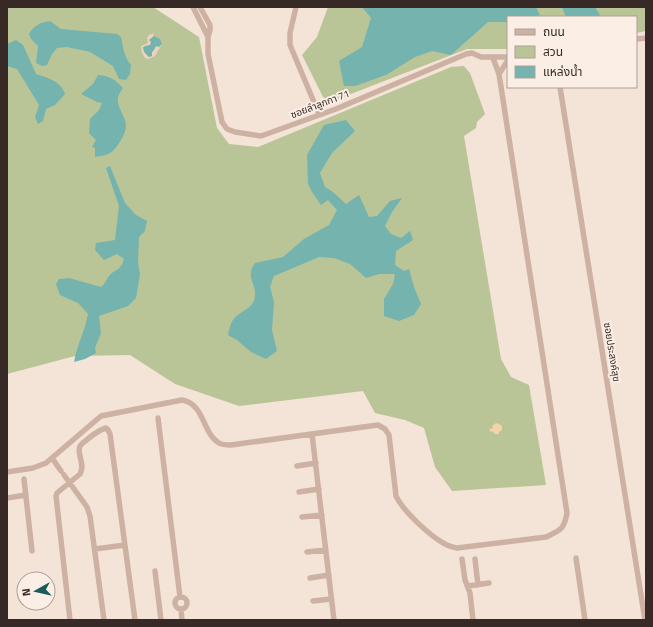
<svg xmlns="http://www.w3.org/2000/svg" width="653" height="627" font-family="'Titillium Web','Noto Sans Thai',sans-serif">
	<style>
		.green { fill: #b9c497 }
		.sand { fill: #f3d3ab }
		.plaza { fill: #edd3be }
		.water { fill: #75b3af }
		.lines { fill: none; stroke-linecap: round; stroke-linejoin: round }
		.minor { stroke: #cdb2a3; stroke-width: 5.5 }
		.labels { text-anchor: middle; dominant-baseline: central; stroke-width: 4; stroke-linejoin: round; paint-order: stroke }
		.street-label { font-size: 10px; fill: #372926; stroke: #fbeee5 }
	</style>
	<rect width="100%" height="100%" fill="#f4e4d8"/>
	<path class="green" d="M 7,7 L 153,7 L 199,37 L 217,128 L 229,144 L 258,147 L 451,67 L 464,66 L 470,73 L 485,114 L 477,122 L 476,128 L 464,136 L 501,359 L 511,377 L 529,385 L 546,485 L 452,491 L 435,467 L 424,428 L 405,420 L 375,413 L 363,391 L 239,406 L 175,384 L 130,355 L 75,356 L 7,374 Z
		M 328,7 L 646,7 L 646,31 L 636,33 L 636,17 L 508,17 L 508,49 L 467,49 L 330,102 L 323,97 L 302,55 L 317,37 Z"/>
	<path class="sand" d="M 496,423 L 499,424 L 502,426 L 502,430 L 499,432 L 499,434 L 495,434 L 493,432 L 489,431 L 490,429 L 493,428 L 492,426 Z"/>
	<path class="plaza" d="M 154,33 L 150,45 L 144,46 L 147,55 L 149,57 L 156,46 L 162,44 L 162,42 L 162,44 L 155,56 L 148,59 L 145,58 L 142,53 L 141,46 L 148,43 L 147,38 L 149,35 Z"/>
	<path class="water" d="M 362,7 L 536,7 L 540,15 L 537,17 L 508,17 L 508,22 L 488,22 L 451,55 L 432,51 L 415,57 L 386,75 L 355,86 L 344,86 L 339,61 L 362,47 L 371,18 Z
		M 562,7 L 595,7 L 600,15 L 599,17 L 566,17 Z
		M 50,21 L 61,29 L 117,34 L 121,37 C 123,48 124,56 131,65 L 130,74 L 126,80 L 119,79 L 113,66 L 90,52 L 67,47 L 57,48 L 52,54 L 47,65 L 42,66 L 36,63 L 38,46 L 31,39 L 29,34 C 34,25 40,23 50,21 Z
		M 154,36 L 160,39 L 162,44 L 159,47 L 156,46 L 154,50 L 152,52 L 152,56 L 149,57 L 144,52 L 143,47 L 150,45 L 151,42 L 149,40 Z
		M 16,40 L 23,45 L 36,74 C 48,78 61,81 65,94 L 55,105 L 46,109 L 43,121 L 38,124 L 35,117 L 39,105 L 17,69 L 7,66 L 7,44 Z
		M 98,75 C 108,75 116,80 123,88 C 121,91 118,95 118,99 C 117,109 126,116 126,126 C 126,133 118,146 113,151 C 108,155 101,156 95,157 L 95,148 L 92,147 L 96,140 L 89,133 L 90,119 L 99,110 L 102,103 L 97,102 L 81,94 L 93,84 Z
		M 346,120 L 355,131 L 332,153 L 320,173 L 325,187 L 333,192 L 346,204 L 359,195 L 369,217 L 377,216 L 390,201 L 402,198 L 392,212 L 385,226 L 391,234 L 401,238 L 410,231 L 413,240 L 396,251 L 395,265 L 404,271 L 409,269 L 414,287 L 421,304 L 414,315 L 399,321 L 384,316 L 384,299 L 393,284 L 395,274 L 379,274 L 366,278 L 350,264 L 334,258 L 319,257 L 274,276 L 270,287 L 274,302 L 272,330 L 277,351 L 266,359 L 251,352 L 237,340 L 228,335 C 229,331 230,324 233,320 C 239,311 255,309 255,295 C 256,283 245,277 255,263 L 283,257 L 304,239 L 329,225 L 337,210 L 328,200 L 321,205 L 312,192 L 308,184 L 307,155 L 324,125 Z
		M 110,166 L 125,203 L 136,215 L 147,221 L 145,231 L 139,237 L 138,263 L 140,274 L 136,298 L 128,306 L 99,316 L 101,333 L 95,348 L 96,353 L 85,359 L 74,362 C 77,345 85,331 88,314 L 78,303 L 60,295 L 56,284 L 59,279 L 69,278 L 101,287 C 105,284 106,280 109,276 C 116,268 120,272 124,259 L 117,254 L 104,260 L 95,250 L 96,243 L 115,240 L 119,206 L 106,168 Z"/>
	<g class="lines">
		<path class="minor" d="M 193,7 L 208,37
			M 200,7 L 210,25 L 210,30 L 208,37 L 208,54 L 222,122 L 227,129 L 235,132 L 261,136 L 336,109 L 466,54 L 472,53 L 481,57 L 508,57
			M 296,7 L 290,33 L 290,45 L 319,114
			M 636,39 L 646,38
			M 493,58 L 499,74 L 508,60
			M 560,87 L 645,620
			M 158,418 L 180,597
			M 312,434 L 334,620
			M 52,458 L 61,471
			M 297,466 L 316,463
			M 7,472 L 33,468 L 46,463 L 101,416 L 182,400 C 205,404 202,433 219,443 C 222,445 227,445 231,445 L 378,425 L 385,429 L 389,435 L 396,496 C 403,511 430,536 445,544 C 448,546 453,547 457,548 L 546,537 C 560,530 564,530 567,513 L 499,74
			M 64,475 L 87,507 L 90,516 L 104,620
			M 24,479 L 32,551
			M 299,492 L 319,489
			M 7,498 L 26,495
			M 302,517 L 322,515
			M 95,549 L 125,545
			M 307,552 L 326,550
			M 576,558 L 585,620
			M 462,559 L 465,580 L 470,593 L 473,620
			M 475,559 L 478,585
			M 155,571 L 161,620
			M 310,578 L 329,575
			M 468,586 L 489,583
			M175 603a6 6 0 1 1 12 0a6 6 0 1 1-12 0Z
			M 313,601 L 331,599
			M 181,609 L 182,620
			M 70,620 L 56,496 L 57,493 L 80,474 C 86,464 76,454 80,446 C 82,443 87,440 89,438 C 94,434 99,430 106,428 L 108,430 L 110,434 L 135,620"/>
	</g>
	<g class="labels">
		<g class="street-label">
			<text transform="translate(320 104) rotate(-21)">ซอยลำลูกกา 71</text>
			<text transform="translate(612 352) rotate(81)">ซอยประสงค์สุข</text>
		</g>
	</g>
	<rect width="653" height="627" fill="none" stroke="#372926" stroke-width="16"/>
	<rect x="507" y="16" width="130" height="72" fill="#fbeee5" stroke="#ad9f99"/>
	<rect x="515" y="29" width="20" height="6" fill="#cdb2a3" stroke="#ad9f99"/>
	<text x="543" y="36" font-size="12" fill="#372926">ถนน</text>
	<rect x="515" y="46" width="20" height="12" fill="#b9c497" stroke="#ad9f99"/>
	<text x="543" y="56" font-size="12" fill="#372926">สวน</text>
	<rect x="515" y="66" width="20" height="12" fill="#75b3af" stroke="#ad9f99"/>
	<text x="543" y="76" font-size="12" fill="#372926">แหล่งน้ำ</text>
	<g transform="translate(36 591) rotate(262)"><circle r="19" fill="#fbeee5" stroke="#ad9f99"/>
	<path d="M0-3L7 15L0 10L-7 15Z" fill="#185c5a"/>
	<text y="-6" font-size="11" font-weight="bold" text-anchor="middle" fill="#372926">N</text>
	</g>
</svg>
